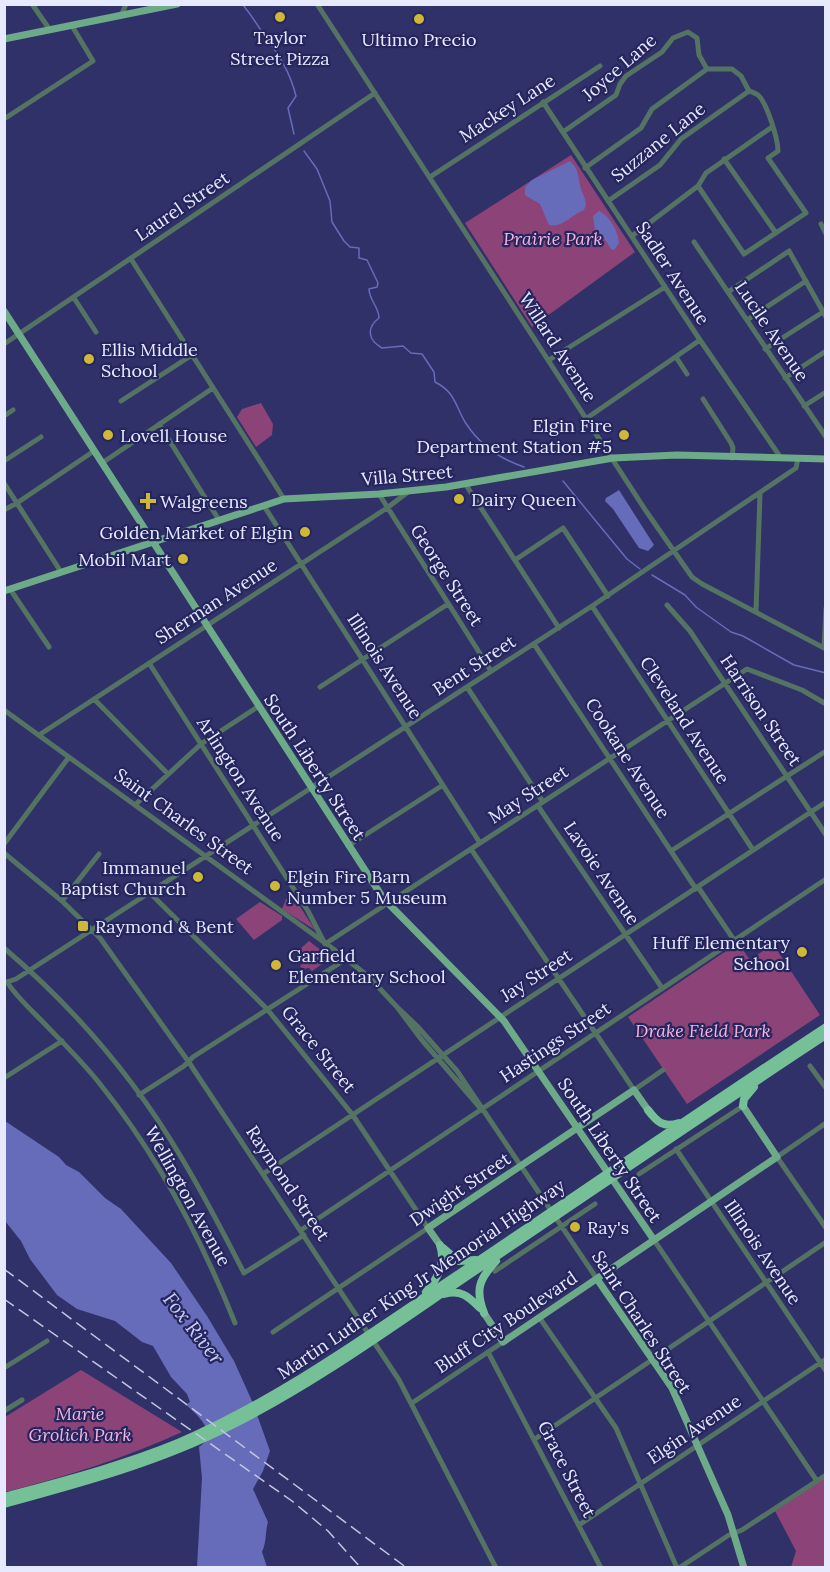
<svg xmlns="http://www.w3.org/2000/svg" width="830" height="1572" font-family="Lora,serif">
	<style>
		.green { fill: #8c4478 }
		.water { fill: #666bba }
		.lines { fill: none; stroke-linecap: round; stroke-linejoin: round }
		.stream { stroke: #666bba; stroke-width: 1.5 }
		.minor { stroke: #557362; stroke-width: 5 }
		.major { stroke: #6daa88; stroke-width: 7 }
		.highway { stroke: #75c097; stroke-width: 8 }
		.rail { stroke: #c3c5e1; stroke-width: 1.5; stroke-dasharray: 12 6; stroke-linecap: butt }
		.poi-dot { fill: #cfb837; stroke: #26265e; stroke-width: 2 }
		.labels { text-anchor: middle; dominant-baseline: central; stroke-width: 4.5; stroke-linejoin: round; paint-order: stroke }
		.poi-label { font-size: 18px; fill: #e7eaff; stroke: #26265e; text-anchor: start }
		.street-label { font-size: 18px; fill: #e7eaff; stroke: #26265e }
		.park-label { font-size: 18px; font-style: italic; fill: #f3b4df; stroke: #26265e }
		.water-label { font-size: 20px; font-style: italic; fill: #c9cffb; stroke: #26265e }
	</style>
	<rect width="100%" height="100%" fill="#303169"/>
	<path class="green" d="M 571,155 L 635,252 L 532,327 L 465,223 Z
		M 261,403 L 273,424 L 272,435 L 256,447 L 237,417 L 242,409 Z
		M 294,897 L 315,930 L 282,909 L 286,899 Z
		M 260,902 L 282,916 L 282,920 L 254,940 L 236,919 Z
		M 309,941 L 331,958 L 312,971 L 309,968 L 302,969 L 300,966 L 305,962 L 299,953 L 300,949 Z
		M 738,943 L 750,960 L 773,944 L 820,1015 L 687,1104 L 628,1017 Z
		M 81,1370 L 182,1432 C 125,1458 65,1477 5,1492 L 5,1417 Z
		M 825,1478 L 825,1567 L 791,1567 L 796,1551 L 775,1511 Z"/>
	<path class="water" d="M 570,161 C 578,168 578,175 580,185 C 581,192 586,198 586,205 L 584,210 C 571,215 563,228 549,225 L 540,204 L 525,195 L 525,187 L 532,180 Z
		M 599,211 C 610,216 618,231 619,243 L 614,250 L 611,249 L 604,238 L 595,230 L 593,216 Z
		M 619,490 L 654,545 L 648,551 L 639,548 L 613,509 L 605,501 L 606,498 Z
		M 5,1121 L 59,1157 L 66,1165 L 79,1172 L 105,1198 L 121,1209 L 171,1263 L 207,1316 L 234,1361 L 252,1401 L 270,1451 L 263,1471 L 253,1489 L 268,1522 C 265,1532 267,1541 262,1552 L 267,1567 L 197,1567 L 202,1478 L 199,1447 C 219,1434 198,1415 186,1405 L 190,1402 L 187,1394 L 171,1377 L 153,1346 L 142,1342 L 115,1321 L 77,1309 L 57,1295 L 30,1259 L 21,1241 L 5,1221 Z"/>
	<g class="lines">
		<path class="stream" d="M 242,4 C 251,14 257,25 265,36 C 279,55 290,72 296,96 L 288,108 L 294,134
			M 304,151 L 317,169 L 330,201 L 332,222 L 344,241 L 350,247 L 359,248 L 359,258 L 367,260 L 378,283 L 377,287 L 369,289 C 369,300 379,307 379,318 C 366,328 368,340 382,348 L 403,346 L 411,353 L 422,354 L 434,372 L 435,382 C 455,392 455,405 465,422 C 479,444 500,459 524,467
			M 563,481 L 627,559 L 640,569
			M 652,575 L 685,595 L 696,607 L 731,632 L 743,636 L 794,665 L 826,673"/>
		<path class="minor" d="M 32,4 L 50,30
			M 317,4 L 646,511 L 692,577 L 702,584 L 826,649
			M 121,16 L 126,4
			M 543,102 L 700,340 L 781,458
			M 4,119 L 93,61 L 72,26
			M 563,132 L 616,95 L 620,84 L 626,76 L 662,52 L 673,38 L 688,32 L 697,38 L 699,55 L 707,69
			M 724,159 L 776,233
			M 585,168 L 641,128 L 652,109 L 707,69 L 732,69 L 741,76 L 749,91
			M 430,177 L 600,66
			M 698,186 L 744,254 L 806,213 L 768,158 L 778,151 C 778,139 767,103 758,95 C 757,94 750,91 749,91
			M 608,201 L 660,165 L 681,139 L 749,91
			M 821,224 L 826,234
			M 632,236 L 698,186 L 706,173 L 772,127
			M 694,242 L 826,437
			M 131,259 L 284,499
			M 728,292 L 789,251 L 826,317
			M 74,298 L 96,332
			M 747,320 L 806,281
			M 4,344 L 375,93
			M 765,349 L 823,312
			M 676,357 L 687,374
			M 549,360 L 665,287
			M 785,378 L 826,351
			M 703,399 L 731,443 L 733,448 L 732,458
			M 121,401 L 192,355
			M 804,406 L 826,392
			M 4,416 L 13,410
			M 587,418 L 700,340
			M 159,424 L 219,520
			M 4,461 L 41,437
			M 102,463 L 213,388
			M 4,483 L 61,572
			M 466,485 L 559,628
			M 379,494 L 491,671
			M 264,506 L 480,843
			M 4,510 L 17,503 L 94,451
			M 515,560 L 563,528 L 608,596
			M 10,589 L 49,647
			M 667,605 L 690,631 L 826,835
			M 592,606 L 753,850
			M 756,611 L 760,494
			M 534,644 L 696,889
			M 824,648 L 826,608
			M 149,663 L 308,911 L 325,944 L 747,669 L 802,690 L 826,704
			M 320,687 L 448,604
			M 467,687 L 543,802
			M 94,699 L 168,774
			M 4,710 L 332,948 L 368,976 L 397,1007
			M 39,735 L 387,508 L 408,492
			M 136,804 L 201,744 L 259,706
			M 538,806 L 662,988
			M 4,844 L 69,757
			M 348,846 L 443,785
			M 471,849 L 634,1090 L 663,1070
			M 671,851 L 826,751
			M 4,853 L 62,901 L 100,938 L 188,1061 L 399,1380 L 496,1568
			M 698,887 L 734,940
			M 150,893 L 267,1009 L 352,1114 L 428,1228 L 273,1332
			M 62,901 L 99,854
			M 4,948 C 73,1007 135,1079 181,1157 C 204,1195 224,1234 244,1273 L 304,1235
			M 7,982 C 16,996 29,1008 41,1020 C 61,1041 82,1061 100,1084 C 158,1156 201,1238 235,1323
			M 4,983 L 16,979 L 592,606 L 796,468 L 798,458
			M 810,1066 L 826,1088
			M 4,1078 L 62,1041
			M 139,1095 L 184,1066 L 193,1057 L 346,959
			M 482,1110 L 421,1039 L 397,1007 L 417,1026 L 457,1071 L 597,1279
			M 826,1123 L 777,1157 L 826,1228
			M 676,1149 L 826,1371
			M 263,1174 L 826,802
			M 639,1174 L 743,1106
			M 301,1230 L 826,879
			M 654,1240 L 817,1481
			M 495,1271 L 595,1204
			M 539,1317 L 616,1428 L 677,1568
			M 488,1352 L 601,1568
			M 4,1368 L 47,1341
			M 412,1403 L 503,1342
			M 4,1411 L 22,1400
			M 535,1439 L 826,1242
			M 579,1525 L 826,1359
			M 679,1568 L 729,1535 L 742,1530 L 826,1475"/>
		<path class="major" d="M 4,39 L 177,4
			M 4,311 L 383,898 L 504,1021 L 654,1240
			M 4,591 L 284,499 L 379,494 L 446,487 L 613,458 L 677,455 L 826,459
			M 440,1245 L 428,1228 L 634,1090 L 648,1110
			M 597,1279 L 672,1388 L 728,1515 L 744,1568
			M 484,1313 L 503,1342 L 777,1157 L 743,1106"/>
		<path class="highway" d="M 743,1106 L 744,1099 L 754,1087
			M 648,1110 C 657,1122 663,1128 679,1123
			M 443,1248 L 458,1261 L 476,1260
			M 426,1292 C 438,1278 446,1263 440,1245
			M 444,1294 C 461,1289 469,1297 480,1308
			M 484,1313 C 475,1290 479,1279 496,1261
			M 4,1497 C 63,1481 122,1466 178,1443 C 280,1399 369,1334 460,1273 C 582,1191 703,1108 826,1027
			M 4,1504 C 81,1483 159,1462 230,1426 C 314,1384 391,1328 469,1275 C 587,1195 706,1114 826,1035"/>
		<path class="rail" d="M 4,1269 L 407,1568
			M 4,1299 L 292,1501 L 328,1531 L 361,1568"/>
	</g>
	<g class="poi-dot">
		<circle cx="280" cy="17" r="6"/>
		<circle cx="419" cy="19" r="6"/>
		<circle cx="89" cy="359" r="6"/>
		<circle cx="108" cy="435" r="6"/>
		<circle cx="624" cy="435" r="6"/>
		<circle cx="459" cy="499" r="6"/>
		<path d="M145 492h6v6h6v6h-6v6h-6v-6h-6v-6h6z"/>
		<circle cx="305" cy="532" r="6"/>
		<circle cx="183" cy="559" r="6"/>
		<circle cx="198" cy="877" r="6"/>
		<circle cx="275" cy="886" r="6"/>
		<rect x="77" y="920" width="12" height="12" rx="3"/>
		<circle cx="802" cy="952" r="6"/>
		<circle cx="276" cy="965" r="6"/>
		<circle cx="575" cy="1227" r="6"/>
	</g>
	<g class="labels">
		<g class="poi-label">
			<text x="280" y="37" text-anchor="middle">Taylor<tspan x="280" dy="21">Street Pizza</tspan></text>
			<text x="419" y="39" text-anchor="middle">Ultimo Precio</text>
			<text x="101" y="349">Ellis Middle<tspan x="101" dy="21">School</tspan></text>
			<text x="612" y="425" text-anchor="end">Elgin Fire<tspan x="612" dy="21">Department Station #5</tspan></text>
			<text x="120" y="435">Lovell House</text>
			<text x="471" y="499">Dairy Queen</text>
			<text x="160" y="501">Walgreens</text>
			<text x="293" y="532" text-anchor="end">Golden Market of Elgin</text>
			<text x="171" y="559" text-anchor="end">Mobil Mart</text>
			<text x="186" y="867" text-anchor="end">Immanuel<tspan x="186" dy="21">Baptist Church</tspan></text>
			<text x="287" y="876">Elgin Fire Barn<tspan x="287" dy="21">Number 5 Museum</tspan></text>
			<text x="95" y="926">Raymond &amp; Bent</text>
			<text x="790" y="942" text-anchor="end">Huff Elementary<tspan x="790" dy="21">School</tspan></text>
			<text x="288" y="955">Garfield<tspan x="288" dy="21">Elementary School</tspan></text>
			<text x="587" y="1227">Ray's</text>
		</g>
		<g class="street-label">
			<text transform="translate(619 67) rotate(-41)">Joyce Lane</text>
			<text transform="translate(507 108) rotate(-33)">Mackey Lane</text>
			<text transform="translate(658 142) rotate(-39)">Suzzane Lane</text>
			<text transform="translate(182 206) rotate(-34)">Laurel Street</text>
			<text transform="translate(673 273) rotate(57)">Sadler Avenue</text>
			<text transform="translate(772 331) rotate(56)">Lucile Avenue</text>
			<text transform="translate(558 347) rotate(57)">Willard Avenue</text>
			<text transform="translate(407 475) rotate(-5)">Villa Street</text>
			<text transform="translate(447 575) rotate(57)">George Street</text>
			<text transform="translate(216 601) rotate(-33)">Sherman Avenue</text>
			<text transform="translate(474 665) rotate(-33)">Bent Street</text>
			<text transform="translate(385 666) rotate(57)">Illinois Avenue</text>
			<text transform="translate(761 710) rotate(56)">Harrison Street</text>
			<text transform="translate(685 720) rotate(57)">Cleveland Avenue</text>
			<text transform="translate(628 758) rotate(57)">Cookane Avenue</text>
			<text transform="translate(315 767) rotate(57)">South Liberty Street</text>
			<text transform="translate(241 779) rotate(57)">Arlington Avenue</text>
			<text transform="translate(528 794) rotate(-33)">May Street</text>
			<text transform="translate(184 821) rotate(36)">Saint Charles Street</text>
			<text transform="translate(602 873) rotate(56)">Lavoie Avenue</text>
			<text transform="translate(536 975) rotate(-33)">Jay Street</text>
			<text transform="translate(555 1042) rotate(-34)">Hastings Street</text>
			<text transform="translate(319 1049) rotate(51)">Grace Street</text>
			<text transform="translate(610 1150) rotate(56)">South Liberty Street</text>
			<text transform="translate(288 1183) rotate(56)">Raymond Street</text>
			<text transform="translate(460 1189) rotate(-34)">Dwight Street</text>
			<text transform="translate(188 1196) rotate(61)">Wellington Avenue</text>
			<text transform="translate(763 1252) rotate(56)">Illinois Avenue</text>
			<text transform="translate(421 1279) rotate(-34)">Martin Luther King Jr Memorial Highway</text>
			<text transform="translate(506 1322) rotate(-34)">Bluff City Boulevard</text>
			<text transform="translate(642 1322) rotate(57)">Saint Charles Street</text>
			<text transform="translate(694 1429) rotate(-34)">Elgin Avenue</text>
			<text transform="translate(567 1469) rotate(63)">Grace Street</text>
		</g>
		<g class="park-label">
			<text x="553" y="238">Prairie Park</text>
			<text x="703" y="1030">Drake Field Park</text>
			<text x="80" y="1413">Marie<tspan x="80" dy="21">Grolich Park</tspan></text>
		</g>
		<g class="water-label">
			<text transform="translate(194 1328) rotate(52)">Fox River</text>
		</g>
	</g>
	<rect width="830" height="1572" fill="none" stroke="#e7eaff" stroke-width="12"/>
</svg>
